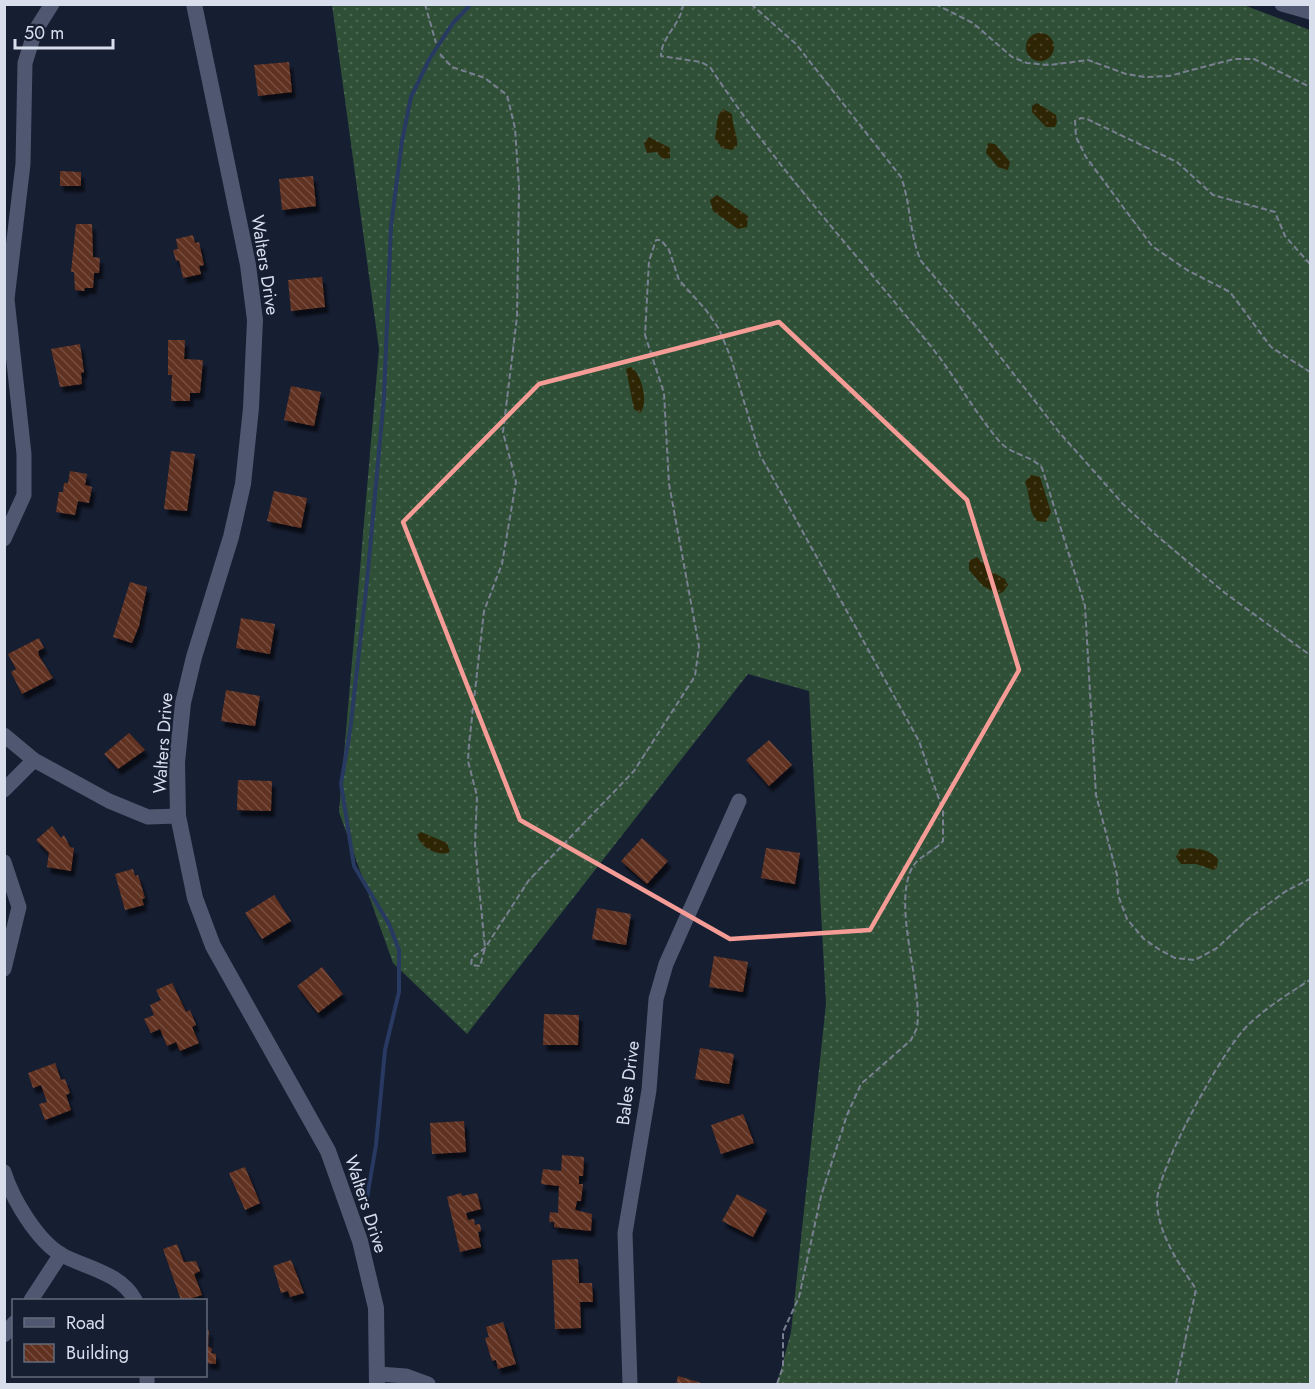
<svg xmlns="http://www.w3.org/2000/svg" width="1315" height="1389" font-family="Jost,sans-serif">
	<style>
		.grass { fill: url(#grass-dots) }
		.sand { fill: url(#sand-dots) }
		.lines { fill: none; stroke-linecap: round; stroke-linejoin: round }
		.stream { stroke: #283962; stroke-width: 4 }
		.building { fill: url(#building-back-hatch); filter: url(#shadow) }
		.path { stroke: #798091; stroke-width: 2; stroke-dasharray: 6 3; stroke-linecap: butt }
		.minor { stroke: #4f5870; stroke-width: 15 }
		.tertiary { stroke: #4f5870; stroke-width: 16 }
		.marked { fill: none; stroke: #f59c96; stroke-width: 4.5; stroke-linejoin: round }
		.labels { text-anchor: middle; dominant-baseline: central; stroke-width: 4.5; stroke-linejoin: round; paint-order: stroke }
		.street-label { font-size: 18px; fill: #d8deec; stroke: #161e32 }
	</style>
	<defs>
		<pattern id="grass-dots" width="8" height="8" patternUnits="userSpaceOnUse" patternTransform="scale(1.5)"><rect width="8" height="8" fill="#2f4f37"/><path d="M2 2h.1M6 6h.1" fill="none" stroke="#4c6854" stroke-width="1.8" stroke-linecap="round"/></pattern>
		<pattern id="sand-dots" width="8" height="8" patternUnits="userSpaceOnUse" patternTransform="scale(1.5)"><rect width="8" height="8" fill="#2e2504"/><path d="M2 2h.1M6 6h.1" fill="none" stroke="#4c4429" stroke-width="1.8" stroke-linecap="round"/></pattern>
		<pattern id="building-back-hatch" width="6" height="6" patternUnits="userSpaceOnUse" patternTransform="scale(1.5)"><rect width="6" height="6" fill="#613120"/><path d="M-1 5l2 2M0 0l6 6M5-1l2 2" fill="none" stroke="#774e41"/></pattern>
		<filter id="shadow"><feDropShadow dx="3.5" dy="6" stdDeviation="1.5" flood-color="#0009"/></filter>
	</defs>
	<rect width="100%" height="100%" fill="#161e32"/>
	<path class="grass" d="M 1241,4 L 1310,30 L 1310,1384 L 777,1384 L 791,1332 L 826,1004 L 809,691 L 748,674 L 467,1034 L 393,963 L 339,812 L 379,349 L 332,5 Z"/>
	<path class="sand" d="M1026 47a14 14 0 1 1 28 0a14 14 0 1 1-28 0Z
		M 1037,103 L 1056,115 L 1057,122 L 1055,127 L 1046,127 L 1032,112 L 1032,106 Z
		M 723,109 L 732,114 C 732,126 738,135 737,146 L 732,150 L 722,148 L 715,139 L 718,116 Z
		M 649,137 L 670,148 L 670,158 L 663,159 L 656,152 L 647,153 L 644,143 Z
		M 988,143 L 995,144 L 1010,162 L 1008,170 L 998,167 L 986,153 Z
		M 717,195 L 748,216 L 747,227 L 738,229 L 713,211 L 710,200 Z
		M 631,367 C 642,374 649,404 640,413 L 634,409 L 626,369 Z
		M 1031,475 L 1040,477 L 1051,512 L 1046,522 L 1037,521 C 1027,510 1031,495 1025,482 Z
		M 977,557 L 992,572 L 1005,579 L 1008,585 L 1003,592 L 998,594 L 983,586 L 969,570 L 969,561 Z
		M 421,832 L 447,843 L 450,852 C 438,857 421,848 417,835 Z
		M 1180,849 C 1192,847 1209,848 1218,859 L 1217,867 L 1214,870 L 1196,864 L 1181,864 L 1176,857 Z"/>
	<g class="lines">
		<path class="stream" d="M 366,1204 L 376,1145 L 385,1050 L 399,992 L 399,950 L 389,924 L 354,866 L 341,784 L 350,731 L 367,581 L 384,397 L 391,226 L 402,141 L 411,97 L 430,58 L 453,23 L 471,4"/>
	</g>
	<path class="building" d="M 289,62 L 292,92 L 258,96 L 254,65 Z
		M 60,171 L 81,172 L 81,186 L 60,186 Z
		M 313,176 L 316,206 L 282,210 L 279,179 Z
		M 76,224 L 92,224 L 93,257 L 100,258 L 99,273 L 94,273 L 93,288 L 85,288 L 84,291 L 75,290 L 74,272 L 71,272 Z
		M 193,235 L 195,243 L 199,242 L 204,265 L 199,266 L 201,274 L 183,278 L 179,260 L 176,261 L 173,250 L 178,249 L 176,239 Z
		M 322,277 L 325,307 L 291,311 L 288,280 Z
		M 168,340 L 185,340 L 184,359 L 203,360 L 200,393 L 190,393 L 190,401 L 171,401 L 172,375 L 168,375 Z
		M 80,344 L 84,372 L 81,373 L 82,384 L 60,387 L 51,349 Z
		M 291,386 L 321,392 L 314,426 L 284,420 Z
		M 171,451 L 195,454 L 187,511 L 164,509 Z
		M 70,471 L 87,474 L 85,485 L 92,487 L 89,503 L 78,501 L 75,515 L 56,512 L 59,492 L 63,492 L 64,483 L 68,483 Z
		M 274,491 L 307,498 L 301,528 L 267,521 Z
		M 130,582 L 147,587 L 139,626 L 132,643 L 113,637 Z
		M 241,618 L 275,624 L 270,654 L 236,648 Z
		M 39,638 L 44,648 L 38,651 L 39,656 L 53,678 L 22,694 L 11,672 L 16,669 L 8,654 Z
		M 226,690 L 260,696 L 255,726 L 221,721 Z
		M 129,733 L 145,750 L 118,769 L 104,754 Z
		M 769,740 L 792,765 L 769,786 L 746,760 Z
		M 238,780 L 272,781 L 271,811 L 237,810 Z
		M 52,826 L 61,838 L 64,835 L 70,847 L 74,848 L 71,871 L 47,867 L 49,853 L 36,840 Z
		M 642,838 L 668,861 L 647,884 L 621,861 Z
		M 766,848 L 800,853 L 795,884 L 761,878 Z
		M 133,869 L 135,876 L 138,875 L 145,898 L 142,899 L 144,905 L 125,910 L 115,874 Z
		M 274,895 L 291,921 L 262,939 L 245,913 Z
		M 597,908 L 631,914 L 626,945 L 592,939 Z
		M 714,956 L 748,962 L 743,992 L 709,987 Z
		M 322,967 L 343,994 L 318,1013 L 297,986 Z
		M 172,983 L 186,1012 L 190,1010 L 196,1025 L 192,1027 L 199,1043 L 180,1051 L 176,1042 L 167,1046 L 160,1029 L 151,1033 L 144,1019 L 154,1015 L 150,1005 L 161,1000 L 156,990 Z
		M 544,1014 L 579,1015 L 578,1045 L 543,1045 Z
		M 700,1048 L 734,1054 L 729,1084 L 695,1079 Z
		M 55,1063 L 61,1080 L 65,1079 L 70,1093 L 66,1095 L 71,1110 L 45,1120 L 39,1104 L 47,1102 L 41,1085 L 33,1088 L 28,1073 Z
		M 743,1114 L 754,1143 L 721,1154 L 711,1125 Z
		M 464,1121 L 466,1152 L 432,1154 L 430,1123 Z
		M 562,1155 L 584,1157 L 583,1176 L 579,1176 L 579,1184 L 583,1184 L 581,1201 L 577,1201 L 575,1210 L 592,1214 L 591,1231 L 554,1227 L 554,1222 L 549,1222 L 550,1212 L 558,1213 L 559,1186 L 541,1184 L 543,1169 L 561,1171 Z
		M 245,1167 L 260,1203 L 245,1210 L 229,1173 Z
		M 461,1193 L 462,1196 L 477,1193 L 481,1209 L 466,1213 L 468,1220 L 474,1219 L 475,1225 L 480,1224 L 481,1231 L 478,1232 L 481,1247 L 460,1252 L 447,1197 Z
		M 737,1194 L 767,1210 L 753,1237 L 722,1221 Z
		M 177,1244 L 184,1262 L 196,1261 L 200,1271 L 194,1274 L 202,1295 L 186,1300 L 181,1300 L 163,1249 Z
		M 578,1259 L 579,1283 L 592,1283 L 593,1302 L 580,1302 L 581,1328 L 555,1329 L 552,1260 Z
		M 291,1260 L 304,1293 L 290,1297 L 288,1291 L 281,1293 L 273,1266 Z
		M 503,1322 L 516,1364 L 498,1369 L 496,1360 L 492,1361 L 485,1338 L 489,1337 L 486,1327 Z
		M 206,1330 L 209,1330 L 208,1346 L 212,1349 L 211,1353 L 216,1354 L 216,1364 L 206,1363 Z
		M 678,1376 L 705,1384 L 676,1384 Z"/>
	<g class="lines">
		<path class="path" d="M 425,4 L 436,43
			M 683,4 C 682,23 661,37 661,56 L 701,62 L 710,67 C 776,168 858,255 933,349 C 957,379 975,413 1000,442 C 1013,456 1031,455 1042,468 L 1085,606 L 1096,795 L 1117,875 L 1118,895 L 1127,919 L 1144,939 L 1160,950 L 1175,958 L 1195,960 L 1217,948 L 1248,919 L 1286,891 L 1310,879
			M 751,4 L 796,44 L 901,177 C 911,204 909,234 921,261 L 977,327 L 1059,432 L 1123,504 L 1156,535 L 1225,593 L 1310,655
			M 935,4 L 973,23 L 1012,57 L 1027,63 L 1049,65 L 1088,60 L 1126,74 L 1145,77 L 1169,76 L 1234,59 L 1254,59 L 1310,87
			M 440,54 L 452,67 L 485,78 L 507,95 L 515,128 L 519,187 L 517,317 L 503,432 L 516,482 L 502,564 L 484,611 L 469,744 L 468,761 L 477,796 L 475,845 L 485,948 L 480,966 L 471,965 L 472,958 L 485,948 L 529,880 L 634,771 L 695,676 L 699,646 L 669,484 L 664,393 L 645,335 L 649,261 L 656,240 L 661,240 L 669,250 L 679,280 L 706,310 L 719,329 L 731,358 L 760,455 L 919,741 L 943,811 L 943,841 C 934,852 919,855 912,868 C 892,907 923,984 917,1028 L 911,1040 L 861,1084 L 847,1115 L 821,1196 L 799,1297 L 783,1332 L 783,1367 L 777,1384
			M 1310,264 L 1285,236 L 1275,212 L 1213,195 L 1177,162 L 1087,119 L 1081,118 L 1075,121 L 1076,137 L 1086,157 L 1152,246 L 1187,270 L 1230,292 L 1271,347 L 1310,372
			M 1176,1384 L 1196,1289 C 1179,1264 1158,1234 1157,1202 C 1157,1169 1223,1049 1248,1025 C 1266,1008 1289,993 1310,980"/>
		<path class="minor" d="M 1282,4 L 1310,12
			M 4,539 L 24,495 L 24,454 L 7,299 L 23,164 L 25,63 L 35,31 L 52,4
			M 4,735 L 34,760 L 109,801 L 148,817 L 178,816
			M 4,790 L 34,760
			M 4,862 L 19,907 L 4,969
			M 4,1172 C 12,1198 37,1241 62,1255 C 86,1268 121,1273 135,1300
			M 31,1300 L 61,1254
			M 4,1335 L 14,1323
			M 379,1374 L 406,1376 L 428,1384
			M 147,1384 L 147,1376
			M 630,1384 L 625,1233 L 649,1090 L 656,999 L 666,964 L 739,801"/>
		<path class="tertiary" d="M 194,4 L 248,265 L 255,320 L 251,408 L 243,484 L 231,537 L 194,657 L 183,703 L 177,762 L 178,816 L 195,898 L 213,946 L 328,1151 L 360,1241 L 376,1308 L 377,1384"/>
	</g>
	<path class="marked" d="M 779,322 L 967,500 L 1019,670 L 870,930 L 730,939 L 520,820 L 403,522 L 539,384 Z"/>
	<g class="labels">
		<g class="street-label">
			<text transform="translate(265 265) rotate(81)">Walters Drive</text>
			<text transform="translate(163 743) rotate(-86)">Walters Drive</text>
			<text transform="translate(628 1083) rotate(-83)">Bales Drive</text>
			<text transform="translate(366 1204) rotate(72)">Walters Drive</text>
		</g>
	</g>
	<rect width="1315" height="1389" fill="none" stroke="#d8deec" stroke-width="12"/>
	<rect x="12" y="1299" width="195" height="78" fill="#161e32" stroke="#646b7c" stroke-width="1.5"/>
	<rect x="24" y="1318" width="30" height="9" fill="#4f5870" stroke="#646b7c" stroke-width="1.5"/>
	<text x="66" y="1329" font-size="18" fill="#d8deec">Road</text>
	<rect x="24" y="1344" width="30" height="18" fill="url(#building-back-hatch)" stroke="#646b7c" stroke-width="1.5"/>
	<text x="66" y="1359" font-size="18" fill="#d8deec">Building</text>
	<path d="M15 39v9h98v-9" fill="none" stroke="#d8deec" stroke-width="3"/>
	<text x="24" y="39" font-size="18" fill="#d8deec" stroke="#161e32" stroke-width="4.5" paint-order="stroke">50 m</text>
</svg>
